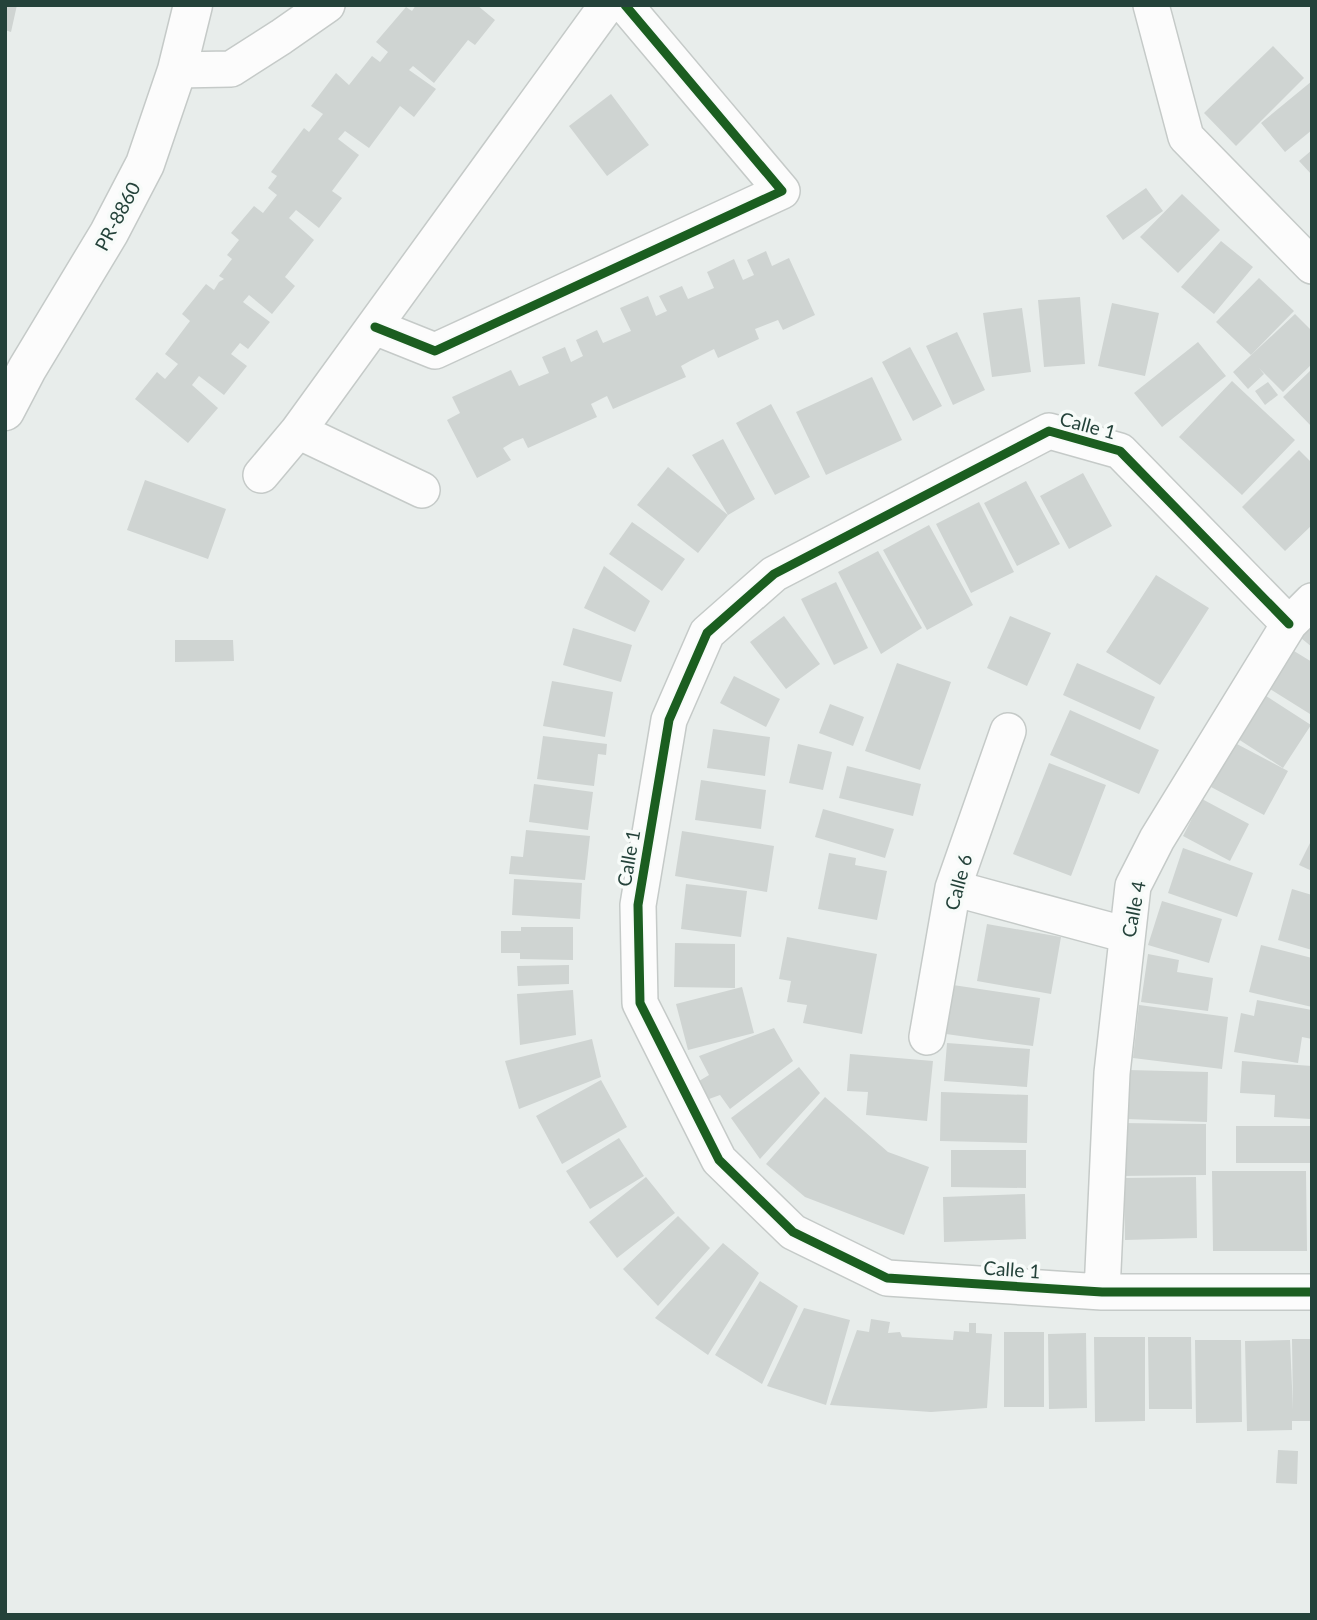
<svg xmlns="http://www.w3.org/2000/svg" width="1317" height="1620" font-family="Lato,sans-serif">
	<style>
		.building { fill: #cfd4d2 }
		.lines { fill: none; stroke-linecap: round; stroke-linejoin: round }
		.minor-casing { stroke: #c5cac8; stroke-width: 38 }
		.tertiary-casing { stroke: #c5cac8; stroke-width: 41 }
		.minor { stroke: #fcfcfc; stroke-width: 35 }
		.tertiary { stroke: #fcfcfc; stroke-width: 38 }
		.cycleway-casing { stroke: #f7fbf9; stroke-width: 13 }
		.cycleway { stroke: #1b5e20; stroke-width: 9 }
		.labels { text-anchor: middle; dominant-baseline: central; stroke-width: 7; stroke-linejoin: round; paint-order: stroke }
		.street-label { font-size: 19px; fill: #24423a; stroke: #f7fbf9 }
	</style>
	<rect width="100%" height="100%" fill="#e8edeb"/>
	<path class="building" d="M 5,5 L 17,5 L 11,32 L 5,30 Z
		M 416,5 L 477,5 L 495,20 L 475,45 L 468,40 L 434,83 L 413,66 L 409,70 L 436,89 L 414,117 L 400,106 L 369,148 L 345,131 L 338,139 L 359,155 L 332,191 L 342,198 L 319,228 L 296,210 L 289,218 L 314,240 L 285,277 L 295,286 L 272,314 L 249,295 L 243,302 L 270,322 L 248,349 L 240,343 L 231,354 L 247,366 L 224,395 L 199,376 L 192,385 L 218,408 L 188,443 L 135,399 L 157,372 L 165,379 L 178,364 L 165,354 L 190,321 L 182,314 L 206,284 L 214,290 L 219,282 L 224,279 L 219,276 L 232,259 L 227,255 L 239,240 L 231,233 L 254,206 L 263,213 L 277,195 L 268,188 L 277,176 L 271,172 L 304,128 L 309,132 L 323,114 L 311,106 L 336,73 L 349,85 L 372,56 L 380,62 L 388,52 L 376,42 L 406,7 L 412,11 Z
		M 1273,46 L 1304,78 L 1236,146 L 1204,113 Z
		M 1312,81 L 1312,130 L 1285,152 L 1261,123 Z
		M 611,94 L 649,145 L 607,176 L 569,126 Z
		M 1312,150 L 1312,175 L 1299,161 Z
		M 1146,188 L 1163,211 L 1123,240 L 1106,216 Z
		M 1182,194 L 1220,230 L 1178,273 L 1140,237 Z
		M 1221,241 L 1253,267 L 1214,314 L 1181,287 Z
		M 766,251 L 772,266 L 789,258 L 815,315 L 783,330 L 778,320 L 755,329 L 759,339 L 718,358 L 714,349 L 690,361 L 681,366 L 686,377 L 613,409 L 607,396 L 591,404 L 597,417 L 528,448 L 523,438 L 513,442 L 503,448 L 511,460 L 477,478 L 447,420 L 460,413 L 452,397 L 511,370 L 519,386 L 549,373 L 542,357 L 565,347 L 571,362 L 583,356 L 576,340 L 597,330 L 603,343 L 631,331 L 620,308 L 648,296 L 656,316 L 667,311 L 659,296 L 682,286 L 688,299 L 714,288 L 707,272 L 734,259 L 743,280 L 754,275 L 747,260 Z
		M 1259,278 L 1294,311 L 1251,355 L 1216,322 Z
		M 1080,297 L 1085,364 L 1044,367 L 1038,300 Z
		M 1112,303 L 1159,313 L 1145,376 L 1098,366 Z
		M 1022,308 L 1031,372 L 992,377 L 983,313 Z
		M 1295,314 L 1312,331 L 1312,364 L 1283,392 L 1259,368 L 1264,374 L 1248,389 L 1233,372 Z
		M 957,332 L 985,390 L 953,405 L 926,346 Z
		M 1198,342 L 1226,376 L 1162,427 L 1134,393 Z
		M 910,347 L 942,406 L 913,421 L 882,362 Z
		M 1312,369 L 1312,427 L 1283,397 Z
		M 872,377 L 902,440 L 826,475 L 796,412 Z
		M 1232,381 L 1295,440 L 1242,495 L 1179,437 Z
		M 1268,382 L 1278,395 L 1265,405 L 1255,391 Z
		M 771,404 L 810,477 L 775,495 L 736,423 Z
		M 723,439 L 755,499 L 728,515 L 698,553 L 637,505 L 668,467 L 728,515 L 692,455 Z
		M 1299,450 L 1312,463 L 1312,525 L 1285,551 L 1242,507 Z
		M 1083,473 L 1112,526 L 1069,549 L 1040,496 Z
		M 145,480 L 226,509 L 208,559 L 127,530 Z
		M 1026,481 L 1060,544 L 1017,566 L 984,503 Z
		M 979,502 L 1014,572 L 971,593 L 936,524 Z
		M 632,522 L 685,559 L 662,591 L 609,554 Z
		M 929,525 L 973,605 L 927,630 L 883,550 Z
		M 878,551 L 922,628 L 881,654 L 838,572 Z
		M 604,566 L 650,601 L 635,632 L 584,608 Z
		M 1156,575 L 1209,608 L 1160,685 L 1106,652 Z
		M 836,582 L 868,648 L 834,665 L 801,599 Z
		M 784,616 L 820,664 L 786,689 L 750,642 Z
		M 1010,616 L 1051,633 L 1027,686 L 987,668 Z
		M 1312,617 L 1312,647 L 1296,634 Z
		M 573,628 L 632,645 L 621,682 L 563,665 Z
		M 175,640 L 233,640 L 234,661 L 175,662 Z
		M 1294,651 L 1312,662 L 1312,711 L 1310,714 L 1270,689 Z
		M 897,663 L 951,682 L 920,770 L 865,751 Z
		M 1077,663 L 1155,697 L 1140,730 L 1063,695 Z
		M 734,676 L 780,699 L 766,727 L 720,703 Z
		M 552,681 L 613,692 L 605,737 L 543,726 Z
		M 1263,694 L 1311,725 L 1283,768 L 1235,737 Z
		M 830,704 L 864,717 L 853,746 L 819,733 Z
		M 1070,710 L 1159,750 L 1139,794 L 1050,755 Z
		M 713,729 L 770,737 L 765,776 L 707,768 Z
		M 543,736 L 607,744 L 606,755 L 598,754 L 594,786 L 537,779 Z
		M 1235,743 L 1288,771 L 1264,815 L 1211,787 Z
		M 798,744 L 832,752 L 823,790 L 789,783 Z
		M 1049,763 L 1106,785 L 1071,876 L 1013,854 Z
		M 847,766 L 921,784 L 913,816 L 839,798 Z
		M 701,780 L 766,790 L 761,829 L 695,820 Z
		M 534,784 L 593,792 L 588,830 L 529,822 Z
		M 1202,799 L 1249,824 L 1230,861 L 1183,836 Z
		M 823,809 L 894,829 L 885,858 L 815,837 Z
		M 526,830 L 590,836 L 585,880 L 509,874 L 511,856 L 523,857 Z
		M 682,831 L 774,846 L 767,892 L 675,876 Z
		M 1312,839 L 1312,871 L 1299,865 Z
		M 1183,848 L 1253,873 L 1237,917 L 1168,893 Z
		M 829,853 L 856,858 L 855,865 L 887,871 L 877,920 L 818,909 Z
		M 514,879 L 582,883 L 580,919 L 512,915 Z
		M 686,884 L 747,891 L 741,937 L 681,929 Z
		M 1292,889 L 1312,895 L 1312,950 L 1278,940 Z
		M 1162,901 L 1222,919 L 1209,963 L 1148,945 Z
		M 987,924 L 1061,937 L 1051,994 L 977,981 Z
		M 521,927 L 573,927 L 573,960 L 520,959 L 520,953 L 501,953 L 501,931 L 521,931 Z
		M 787,937 L 877,954 L 862,1034 L 803,1023 L 807,1005 L 787,1002 L 791,981 L 779,979 Z
		M 675,943 L 735,944 L 735,988 L 674,987 Z
		M 1261,945 L 1312,958 L 1312,1007 L 1249,992 Z
		M 1148,954 L 1179,960 L 1177,972 L 1213,978 L 1208,1011 L 1141,1002 Z
		M 569,965 L 569,984 L 518,986 L 517,966 Z
		M 953,985 L 1040,998 L 1033,1046 L 946,1034 Z
		M 742,987 L 754,1033 L 688,1050 L 676,1004 Z
		M 573,990 L 576,1035 L 520,1045 L 517,994 Z
		M 1257,1000 L 1312,1010 L 1312,1039 L 1302,1037 L 1298,1063 L 1234,1052 L 1241,1013 L 1254,1016 Z
		M 1139,1005 L 1228,1017 L 1222,1069 L 1133,1058 Z
		M 774,1028 L 793,1061 L 730,1109 L 720,1095 L 709,1099 L 699,1081 L 709,1075 L 699,1056 Z
		M 592,1039 L 601,1077 L 519,1109 L 505,1061 Z
		M 947,1043 L 1030,1049 L 1027,1087 L 944,1081 Z
		M 850,1054 L 933,1061 L 927,1121 L 866,1115 L 868,1092 L 847,1091 Z
		M 1242,1061 L 1312,1066 L 1311,1119 L 1274,1117 L 1275,1095 L 1240,1093 Z
		M 799,1067 L 820,1093 L 760,1159 L 731,1118 Z
		M 1128,1070 L 1208,1072 L 1207,1122 L 1127,1119 Z
		M 601,1080 L 627,1127 L 562,1164 L 536,1116 Z
		M 941,1092 L 1028,1095 L 1027,1143 L 940,1141 Z
		M 825,1097 L 888,1152 L 929,1167 L 904,1235 L 805,1197 L 766,1164 Z
		M 1120,1123 L 1206,1124 L 1206,1175 L 1119,1176 Z
		M 1236,1126 L 1312,1126 L 1312,1163 L 1236,1163 Z
		M 619,1138 L 644,1176 L 590,1209 L 566,1171 Z
		M 951,1150 L 1026,1150 L 1026,1188 L 951,1187 Z
		M 1212,1171 L 1306,1171 L 1307,1251 L 1213,1251 Z
		M 646,1177 L 675,1213 L 617,1258 L 589,1222 Z
		M 1196,1177 L 1197,1238 L 1125,1240 L 1124,1178 Z
		M 1025,1194 L 1026,1239 L 944,1242 L 943,1197 Z
		M 678,1216 L 710,1248 L 658,1306 L 623,1269 Z
		M 723,1243 L 759,1273 L 708,1355 L 655,1318 Z
		M 760,1281 L 798,1306 L 762,1384 L 715,1355 Z
		M 804,1308 L 850,1320 L 826,1405 L 767,1386 Z
		M 871,1319 L 890,1322 L 888,1333 L 900,1332 L 902,1337 L 953,1340 L 954,1331 L 969,1332 L 969,1323 L 976,1323 L 976,1333 L 992,1334 L 987,1408 L 931,1412 L 830,1405 L 857,1330 L 869,1332 Z
		M 1004,1332 L 1044,1332 L 1044,1407 L 1004,1407 Z
		M 1086,1333 L 1087,1408 L 1049,1409 L 1048,1334 Z
		M 1094,1337 L 1145,1337 L 1145,1421 L 1095,1422 Z
		M 1148,1337 L 1191,1337 L 1192,1409 L 1149,1409 Z
		M 1292,1339 L 1312,1339 L 1312,1421 L 1292,1421 L 1292,1430 L 1247,1431 L 1245,1341 L 1290,1340 L 1293,1410 Z
		M 1195,1340 L 1241,1340 L 1242,1422 L 1196,1423 Z
		M 1278,1450 L 1298,1451 L 1297,1484 L 1276,1483 Z"/>
	<g class="lines">
		<defs>
			<path id="minor" d="M 1151,5 L 1186,137 L 1312,266
				M 177,70 L 231,69 L 281,37 L 327,5
				M 375,327 L 435,351 L 782,191 L 625,5
				M 298,431 L 607,5
				M 261,475 L 298,431 L 422,490
				M 1289,624 L 1120,451 L 1049,431 L 774,574 L 707,633 L 669,720 L 638,905 L 640,1003 L 719,1160 L 793,1232 L 887,1278 L 1102,1292 L 1312,1292
				M 953,888 L 1127,935
				M 927,1037 L 953,888 L 1008,731
				M 1102,1292 L 1112,1073 L 1133,886 L 1157,839 L 1289,624 L 1312,601"/>
			<path id="tertiary" d="M 5,411 L 27,369 L 109,233 L 145,164 L 177,70 L 193,5"/>
		</defs>
		<use href="#minor" class="minor-casing"/>
		<use href="#tertiary" class="tertiary-casing"/>
		<use href="#minor" class="minor"/>
		<use href="#tertiary" class="tertiary"/>
		<defs>
			<path id="cycleway" d="M 375,327 L 435,351 L 782,191 L 625,5
				M 1289,624 L 1120,451 L 1049,431 L 774,574 L 707,633 L 669,720 L 638,905 L 640,1003 L 719,1160 L 793,1232 L 887,1278 L 1102,1292 L 1312,1292"/>
		</defs>
		<use href="#cycleway" class="cycleway-casing"/>
		<use href="#cycleway" class="cycleway"/>
	</g>
	<g class="labels">
		<g class="street-label">
			<text transform="translate(117 216) rotate(-62)">PR-8860</text>
			<text transform="translate(1088 425) rotate(15)">Calle 1</text>
			<text transform="translate(628 858) rotate(-80)">Calle 1</text>
			<text transform="translate(958 882) rotate(-75)">Calle 6</text>
			<text transform="translate(1133 909) rotate(-79)">Calle 4</text>
			<text transform="translate(1012 1269) rotate(4)">Calle 1</text>
		</g>
	</g>
	<rect width="1317" height="1620" fill="none" stroke="#24423a" stroke-width="14"/>
</svg>
